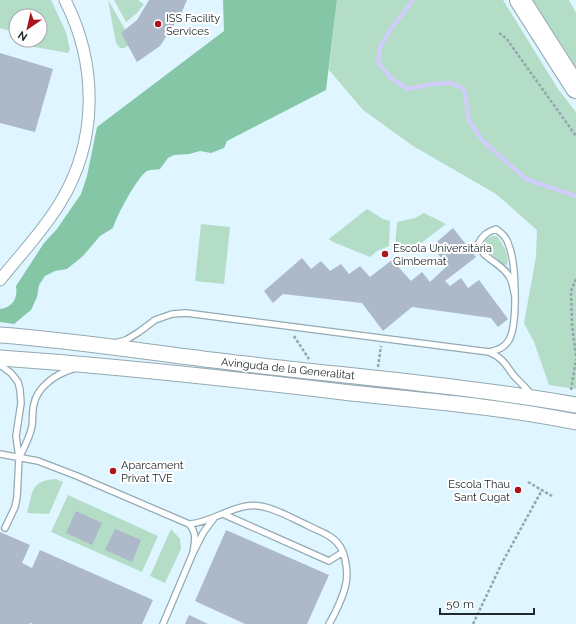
<svg xmlns="http://www.w3.org/2000/svg" width="576" height="624" font-family="Raleway,sans-serif">
	<style>
		.green { fill: #b4ddc8 }
		.forest { fill: #84c6a6 }
		.lines { fill: none; stroke-linecap: round; stroke-linejoin: round }
		.stream { stroke: #d1ccfb; stroke-width: 4 }
		.building { fill: #adb9c9 }
		.lane-casing { stroke: #94a9b2; stroke-width: 8 }
		.street-casing { stroke: #94a9b2; stroke-width: 13 }
		.secondary-casing { stroke: #94a9b2; stroke-width: 17 }
		.highway-casing { stroke: #94a9b2; stroke-width: 22 }
		.path { stroke: #94a5ac; stroke-width: 2.5; stroke-dasharray: 3 2; stroke-linecap: butt }
		.lane { stroke: #fff; stroke-width: 5.5 }
		.street { stroke: #fff; stroke-width: 11 }
		.secondary { stroke: #fff; stroke-width: 15 }
		.highway { stroke: #fff; stroke-width: 20 }
		.poi-dot { fill: #aa161c; stroke: #fff; stroke-width: 1.5 }
		.labels { text-anchor: middle; dominant-baseline: central; stroke-width: 4; stroke-linejoin: round; paint-order: stroke }
		.poi-label { font-size: 11px; fill: #212a2d; stroke: #fff; text-anchor: start }
		.street-label { font-size: 11px; fill: #212a2d; stroke: #fff }
	</style>
	<rect width="100%" height="100%" fill="#dff5ff"/>
	<path class="green" d="M 0,0 L 51,0 L 66,32 L 70,50 L 68,53 L 29,46 L 31,40 L 40,40 L 40,16 L 16,16 L 16,33 L 0,28 Z
		M 108,0 L 133,43 L 124,48 L 120,48 L 116,43 Z
		M 114,0 L 138,0 L 144,4 L 137,13 L 126,22 Z
		M 337,0 L 503,0 L 558,89 L 576,112 L 576,389 L 549,385 L 534,342 L 524,323 L 536,257 L 537,230 L 496,194 L 413,146 L 363,110 L 329,70 Z
		M 529,0 L 569,0 L 576,13 L 576,71 Z
		M 367,209 L 383,219 L 390,221 L 389,246 L 377,251 L 370,257 L 333,242 L 329,239 Z
		M 424,213 L 446,224 L 407,254 L 400,249 L 395,247 L 397,222 L 415,218 Z
		M 201,224 L 230,227 L 224,284 L 195,281 Z
		M 493,236 L 497,236 C 503,244 510,256 507,265 L 503,264 L 483,247 L 482,244 L 487,238 Z
		M 55,479 L 63,482 L 49,514 L 27,513 C 33,494 29,481 55,479 Z
		M 68,495 L 158,536 L 142,572 L 51,532 Z
		M 171,529 L 180,539 L 181,549 L 165,583 L 150,576 Z"/>
	<path class="forest" d="M 223,0 L 337,0 L 326,90 L 227,141 L 224,148 L 211,153 L 200,151 L 189,154 L 174,155 L 168,158 L 160,169 C 156,170 151,169 147,171 C 137,177 116,217 113,228 L 100,236 L 83,256 L 67,269 L 55,271 L 45,276 L 39,285 L 37,297 L 31,310 L 14,324 L 0,322 L 0,309 C 13,307 18,298 16,286 L 44,243 L 57,229 L 81,194 L 87,176 L 97,127 L 224,31 Z"/>
	<g class="lines">
		<path class="stream" d="M 413,0 L 391,29 L 380,47 L 378,63 L 392,79 L 408,89 L 432,84 L 451,83 L 464,89 L 469,121 L 483,141 L 526,179 L 576,196"/>
	</g>
	<path class="building" d="M 149,0 L 187,0 L 181,14 L 160,46 L 137,62 L 121,33 L 137,20 Z
		M 0,53 L 53,69 L 35,132 L 0,123 Z
		M 453,228 L 476,257 L 445,281 L 450,286 L 461,278 L 468,288 L 479,280 L 508,319 L 498,327 L 491,318 L 412,307 L 383,331 L 362,303 L 283,294 L 273,303 L 264,291 L 302,258 L 311,269 L 321,261 L 330,271 L 341,264 L 349,274 L 360,266 L 370,277 L 392,260 L 411,281 L 422,272 L 430,282 L 447,266 L 432,246 Z
		M 76,511 L 102,523 L 92,545 L 66,533 Z
		M 115,529 L 141,540 L 132,562 L 105,550 Z
		M 226,530 L 329,575 L 307,624 L 245,624 L 195,601 Z
		M 0,532 L 30,545 L 22,563 L 32,568 L 40,550 L 153,600 L 142,624 L 33,624 L 30,623 L 29,624 L 0,624 Z
		M 189,615 L 208,624 L 185,624 Z"/>
	<g class="lines">
		<defs>
			<path id="lane" d="M 115,343 L 126,340 L 139,332 L 155,320 L 172,314 L 186,313 L 489,352 C 503,358 505,364 514,376 C 520,382 526,388 532,395
				M 489,352 C 498,350 504,348 509,340 C 518,324 516,263 509,246 C 507,238 503,234 496,229 C 487,232 483,235 478,244 C 483,260 503,263 510,278 C 513,283 513,290 515,296
				M 0,365 L 11,373 L 18,382 L 20,390 L 21,403 L 16,436 L 19,458 L 17,497 L 15,507 L 5,528
				M 0,454 L 38,461 L 77,476 L 189,524 C 197,533 195,541 193,553 L 203,533 L 214,518
				M 19,458 C 24,448 30,437 32,426 C 33,419 32,411 34,404 C 37,387 57,373 73,369
				M 189,524 C 209,523 227,509 247,506 C 267,503 289,517 307,525 C 314,529 323,532 329,536 C 336,540 340,545 343,552 L 329,561 L 223,514
				M 163,624 L 193,553
				M 329,624 C 335,614 344,595 346,583 C 348,574 346,560 343,552"/>
			<path id="street" d="M 0,280 C 20,255 43,231 60,203 C 98,141 98,65 65,0"/>
			<path id="secondary" d="M 0,335 C 82,341 164,355 246,364 C 356,377 467,386 576,405
				M 0,358 C 118,366 234,379 351,393 C 426,401 502,407 576,422"/>
			<path id="highway" d="M 520,0 L 576,88"/>
		</defs>
		<use href="#lane" class="lane-casing"/>
		<use href="#street" class="street-casing"/>
		<use href="#secondary" class="secondary-casing"/>
		<use href="#highway" class="highway-casing"/>
		<path class="path" d="M 499,33 L 506,38 L 576,136
			M 576,279 L 571,291 L 572,325 L 576,356
			M 294,336 L 309,359
			M 378,367 L 381,346
			M 571,390 L 576,359
			M 528,482 L 552,496
			M 473,624 L 502,563 L 542,490"/>
		<use href="#lane" class="lane"/>
		<use href="#street" class="street"/>
		<use href="#secondary" class="secondary"/>
		<use href="#highway" class="highway"/>
	</g>
	<g class="poi-dot">
		<circle cx="158" cy="24" r="4"/>
		<circle cx="385" cy="254" r="4"/>
		<circle cx="113" cy="471" r="4"/>
		<circle cx="518" cy="490" r="4"/>
	</g>
	<g class="labels">
		<g class="poi-label">
			<text x="166" y="18">ISS Facility<tspan x="166" dy="13">Services</tspan></text>
			<text x="393" y="248">Escola Universitària<tspan x="393" dy="13">Gimbernat</tspan></text>
			<text x="121" y="465">Aparcament<tspan x="121" dy="13">Privat TVE</tspan></text>
			<text x="510" y="484" text-anchor="end">Escola Thau<tspan x="510" dy="13">Sant Cugat</tspan></text>
		</g>
		<g class="street-label">
			<text transform="translate(288 369) rotate(6)">Avinguda de la Generalitat</text>
		</g>
	</g>
	<g transform="translate(28 28) rotate(214)"><circle r="19" fill="#ffffff" stroke="#a6aaab"/>
	<path d="M0-3L7 15L0 10L-7 15Z" fill="#aa161c"/>
	<text y="-6" font-size="11" font-weight="bold" text-anchor="middle" fill="#212a2d">N</text>
	</g>
	<path d="M440 608v6h94v-6" fill="none" stroke="#212a2d" stroke-width="2"/>
	<text x="446" y="608" font-size="12" fill="#212a2d" stroke="#ffffff" stroke-width="3" paint-order="stroke">50 m</text>
</svg>
